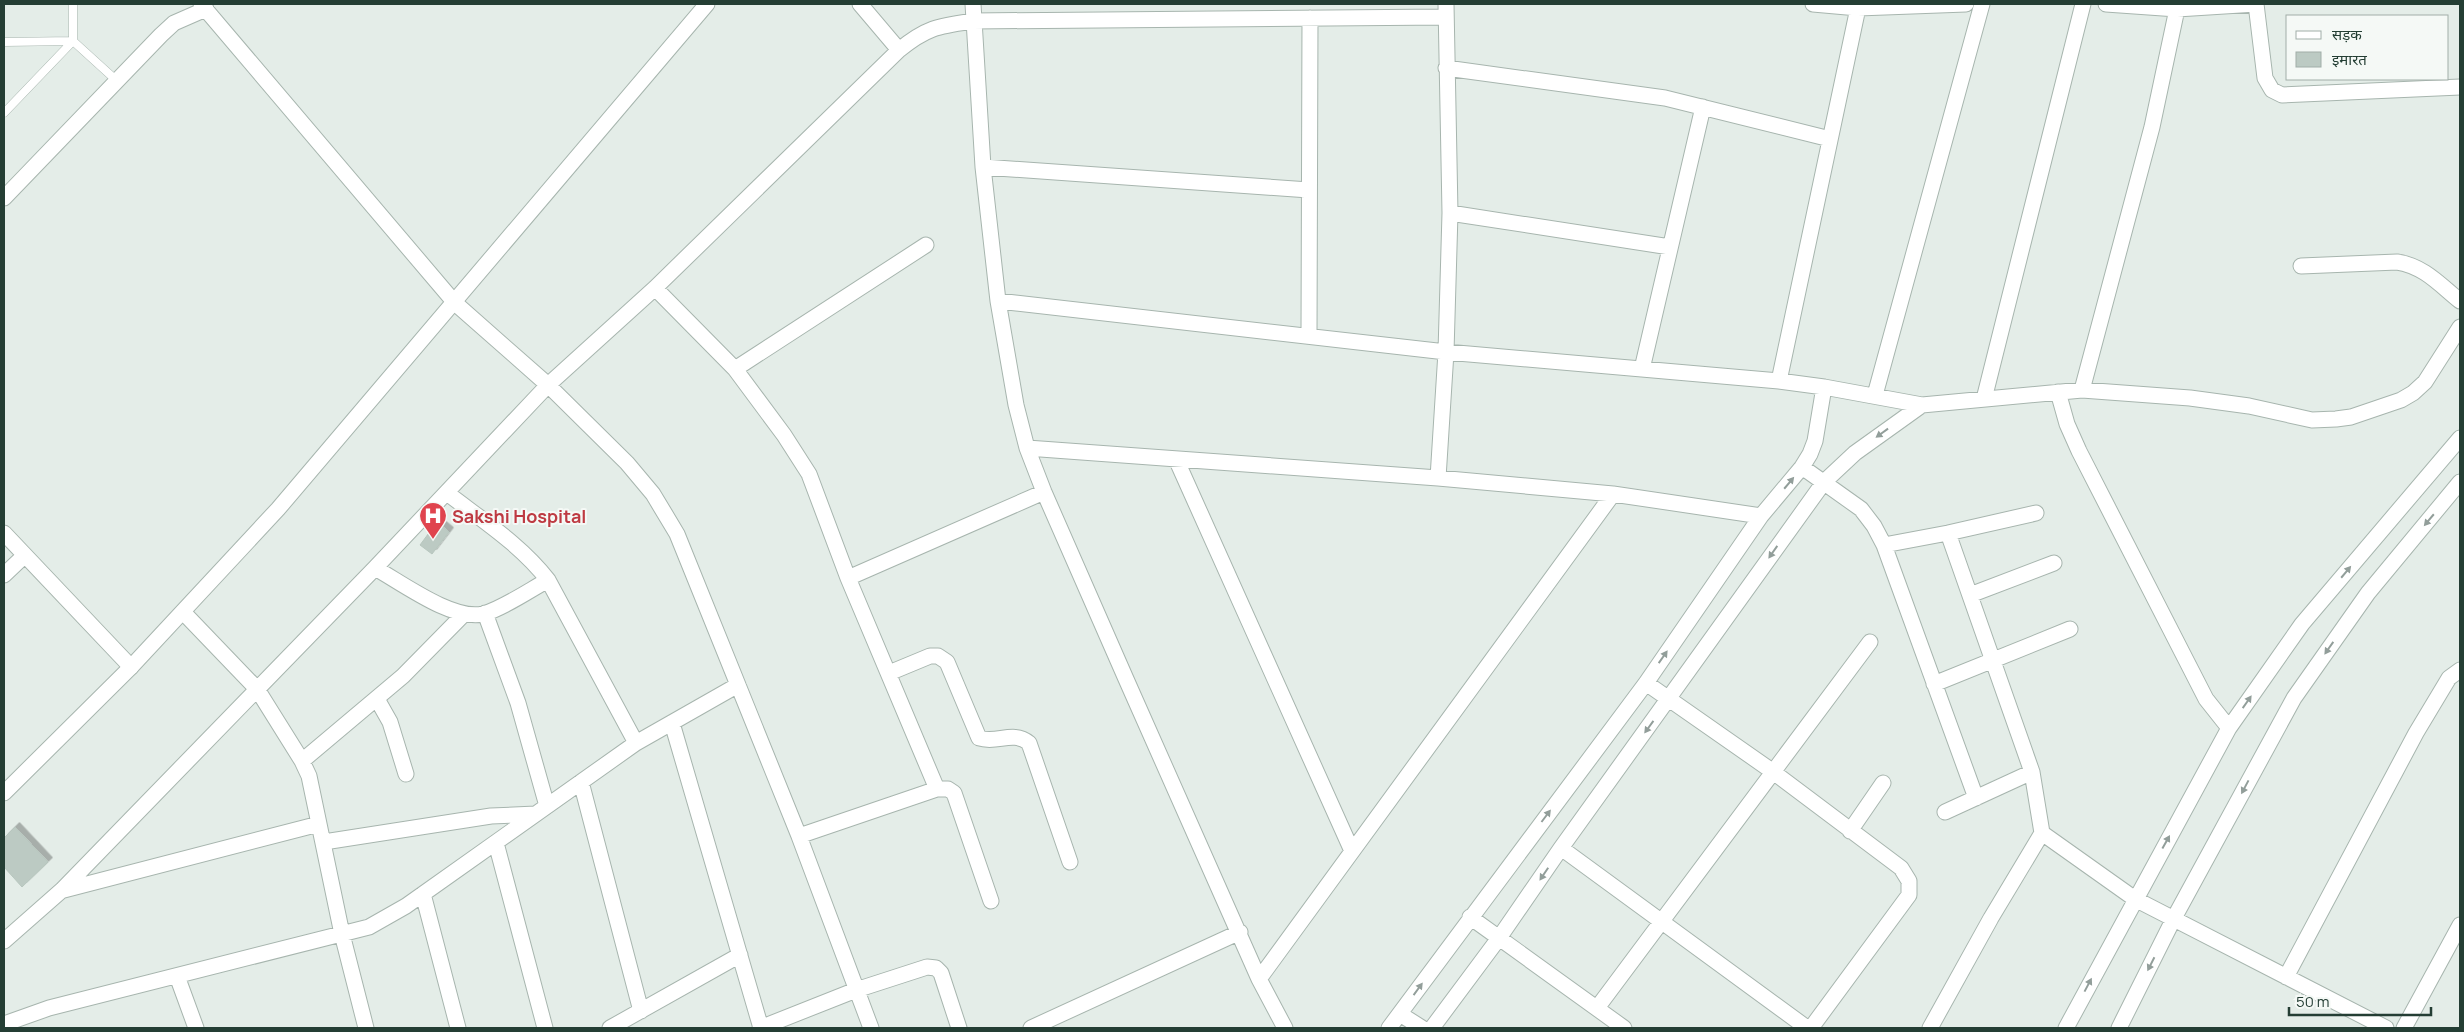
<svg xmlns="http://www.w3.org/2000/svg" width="2464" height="1032" font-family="Manrope,'Noto Sans Devanagari',sans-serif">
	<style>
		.building { fill: #bccac3; stroke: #b7c6be; filter: url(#shadow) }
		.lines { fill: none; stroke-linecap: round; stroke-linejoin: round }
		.service-casing { stroke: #a7b5ae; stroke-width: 9 }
		.minor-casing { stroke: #a7b5ae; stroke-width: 17 }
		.tertiary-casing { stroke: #a7b5ae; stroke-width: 17 }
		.service { stroke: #fff; stroke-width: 8 }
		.minor { stroke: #fff; stroke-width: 15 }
		.tertiary { stroke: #fff; stroke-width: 15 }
		.oneway { fill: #929e9a }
		.labels { text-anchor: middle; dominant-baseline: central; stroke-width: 4; stroke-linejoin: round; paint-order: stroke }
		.health-label { font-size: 18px; font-weight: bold; fill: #be3a42; stroke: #f5f9f6; text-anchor: start }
	</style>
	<defs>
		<filter id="shadow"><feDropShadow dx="4.5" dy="-4.5" stdDeviation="0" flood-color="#0004"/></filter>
	</defs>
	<rect width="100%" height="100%" fill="#e4ede8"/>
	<path class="building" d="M 437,522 L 449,532 L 432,554 L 420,545 Z
		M 15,827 L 48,862 L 22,887 L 4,867 L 4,838 Z"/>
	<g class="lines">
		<defs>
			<path id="service" d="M 73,4 L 73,41 L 117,81
				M 4,42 L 73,41
				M 4,113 L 73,41"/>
			<path id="minor" d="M 201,4 L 455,303 L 548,385 L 627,463 L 653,494 L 677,534 L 799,836 L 871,1028
				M 860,4 L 899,50
				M 973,4 L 983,167 L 998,301 L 1016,405 L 1027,448 L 1044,492 L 1126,679 L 1259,979 L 1285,1028
				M 1813,4 L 1858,8 L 1966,4
				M 2106,4 L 2177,9 L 2256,4
				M 2256,4 L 2265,78 L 2272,90 L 2282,95 L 2460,87
				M 1446,68 L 1665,98 L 1830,139
				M 983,167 L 1309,190
				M 4,198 L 161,35 L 174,23 L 206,9
				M 1450,213 L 1670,247
				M 2301,266 L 2397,262 C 2424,266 2440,285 2460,301
				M 655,288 L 735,369 L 784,435 L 809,474 L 848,578 L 937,789
				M 998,301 L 1446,352 L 1779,381 L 1824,387 L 1922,405 L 2082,390 L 2190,398 L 2249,406 L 2312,420 L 2336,419 L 2351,417 L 2401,400 L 2413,393 L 2425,382 L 2460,327
				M 1309,336 L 1310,18
				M 735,369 L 926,245
				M 1642,369 L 1703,107
				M 1779,381 L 1858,8
				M 2082,390 L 2152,127 L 2177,9
				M 2058,392 L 2067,424 L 2079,451 L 2206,699 L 2229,728
				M 1875,395 L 1982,4
				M 1984,399 L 2083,4
				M 1027,448 L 1438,478 L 1613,494 L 1761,516
				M 1176,459 L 1352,851
				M 1802,467 L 1861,509 L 1874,526 L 1884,545 L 1976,798
				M 1438,478 L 1446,352 L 1450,213 L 1446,4
				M 447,493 C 482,520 521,545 548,580 L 636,743
				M 4,533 L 131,667
				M 1884,545 L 1948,533 L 2036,513
				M 375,568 C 402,583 453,621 483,614 C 502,609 530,590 548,580
				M 4,575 L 24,556
				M 848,578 L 1044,492
				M 1970,595 L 2054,563
				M 183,612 L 257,689 L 302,761 L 309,776 L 342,934 L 366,1028
				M 485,613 L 518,703 L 547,806
				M 889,673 L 930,656 L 938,656 L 947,662 L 979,738 C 997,744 1013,730 1029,743 L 1070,862
				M 1646,683 L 1772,771 L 1901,868 L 1909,881 L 1909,895 L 1811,1028
				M 1934,684 L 2070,629
				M 377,699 L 390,722 L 406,774
				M 672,723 L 761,1028
				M 302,761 L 403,676 L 463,615
				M 581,782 L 641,1011
				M 1945,812 L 2032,772
				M 1850,831 L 1883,783
				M 2042,833 L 2135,899 L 2386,1028
				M 799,836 L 937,789 L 948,789 L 954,793 L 991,901
				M 324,842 L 491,816 L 536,814
				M 496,843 L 545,1028
				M 1561,848 L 1807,1028
				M 64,890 L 319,824
				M 423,894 L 458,1028
				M 1470,917 L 1624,1028
				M 4,941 L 62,890 L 375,568 L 548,385 L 655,288 L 899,50 C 927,27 939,26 973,21 L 1445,17
				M 177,976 L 196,1028
				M 2286,977 L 2416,733 L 2449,678 L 2460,670
				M 1259,979 L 1613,494
				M 1597,1008 L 1870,642
				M 1400,1014 L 1422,1028
				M 4,1024 L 49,1008 L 369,927 L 406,906 L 636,743 L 738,685
				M 610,1028 L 740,955
				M 760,1028 L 856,990 L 927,967 L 936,968 L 941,973 L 959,1028
				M 1031,1028 L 1240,932
				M 1389,1028 L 1646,683 L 1761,516 L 1802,467 L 1810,454 L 1815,441 L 1824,387
				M 1432,1028 L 1499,938 L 1561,848 L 1824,482 L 1855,453 L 1922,405
				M 1930,1028 L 1991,918 L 2042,833 L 2032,772 L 1948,533
				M 2066,1028 L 2229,728 L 2302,624 L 2460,438
				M 2119,1028 L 2173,920 L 2294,698 L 2368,593 L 2460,482
				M 2404,1028 L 2460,925"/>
			<path id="tertiary" d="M 4,793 L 131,667 L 278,509 L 707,4"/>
		</defs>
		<use href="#service" class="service-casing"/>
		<use href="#minor" class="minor-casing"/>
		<use href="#tertiary" class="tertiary-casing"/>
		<use href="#service" class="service"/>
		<use href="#minor" class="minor"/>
		<use href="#tertiary" class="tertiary"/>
	</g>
	<defs><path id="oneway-solid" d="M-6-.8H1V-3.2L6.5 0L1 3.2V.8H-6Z" transform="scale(1.25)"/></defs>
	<g class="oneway">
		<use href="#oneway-solid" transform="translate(1882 433) rotate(144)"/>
		<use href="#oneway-solid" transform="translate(1789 483) rotate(-50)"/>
		<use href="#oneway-solid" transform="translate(2429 520) rotate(130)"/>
		<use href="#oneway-solid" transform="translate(1773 552) rotate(125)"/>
		<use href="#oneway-solid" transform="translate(2346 572) rotate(-50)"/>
		<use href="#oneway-solid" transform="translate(2329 648) rotate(125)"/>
		<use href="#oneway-solid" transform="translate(1663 657) rotate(-55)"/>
		<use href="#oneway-solid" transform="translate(2247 702) rotate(-55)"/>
		<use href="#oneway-solid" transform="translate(1649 727) rotate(126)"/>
		<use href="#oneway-solid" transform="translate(2245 787) rotate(118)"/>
		<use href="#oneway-solid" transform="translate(1546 816) rotate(-53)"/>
		<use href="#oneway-solid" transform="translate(2166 842) rotate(-61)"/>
		<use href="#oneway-solid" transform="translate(1544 874) rotate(124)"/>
		<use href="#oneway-solid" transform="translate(2151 964) rotate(117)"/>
		<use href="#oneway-solid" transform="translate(2088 985) rotate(-62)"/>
		<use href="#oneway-solid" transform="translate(1418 989) rotate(-54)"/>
	</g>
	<defs>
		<symbol id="hospital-pin" viewBox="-11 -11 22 30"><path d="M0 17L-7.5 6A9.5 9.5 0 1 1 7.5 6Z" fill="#e0444e" stroke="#f5f9f6"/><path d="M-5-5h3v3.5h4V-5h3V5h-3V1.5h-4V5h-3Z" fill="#fff"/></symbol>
	</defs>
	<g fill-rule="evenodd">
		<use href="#hospital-pin" x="417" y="500" width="32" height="43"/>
	</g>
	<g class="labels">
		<g class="health-label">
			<text x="452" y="516">Sakshi Hospital</text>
		</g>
	</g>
	<rect width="2464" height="1032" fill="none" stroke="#243e34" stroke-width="10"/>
	<rect x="2286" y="15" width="162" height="65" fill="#f5f9f6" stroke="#a1aea8"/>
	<rect x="2296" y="31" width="25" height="8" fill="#ffffff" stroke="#a1aea8"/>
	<text x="2332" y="40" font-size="15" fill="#243e34">सड़क</text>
	<rect x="2296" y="52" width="25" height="15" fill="#bccac3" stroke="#a1aea8"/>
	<text x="2332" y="65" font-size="15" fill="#243e34">इमारत</text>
	<path d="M2289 1007v8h142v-8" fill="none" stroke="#243e34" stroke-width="2.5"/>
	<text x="2296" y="1007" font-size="15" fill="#243e34" stroke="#f5f9f6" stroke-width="4" paint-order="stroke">50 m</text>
</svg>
